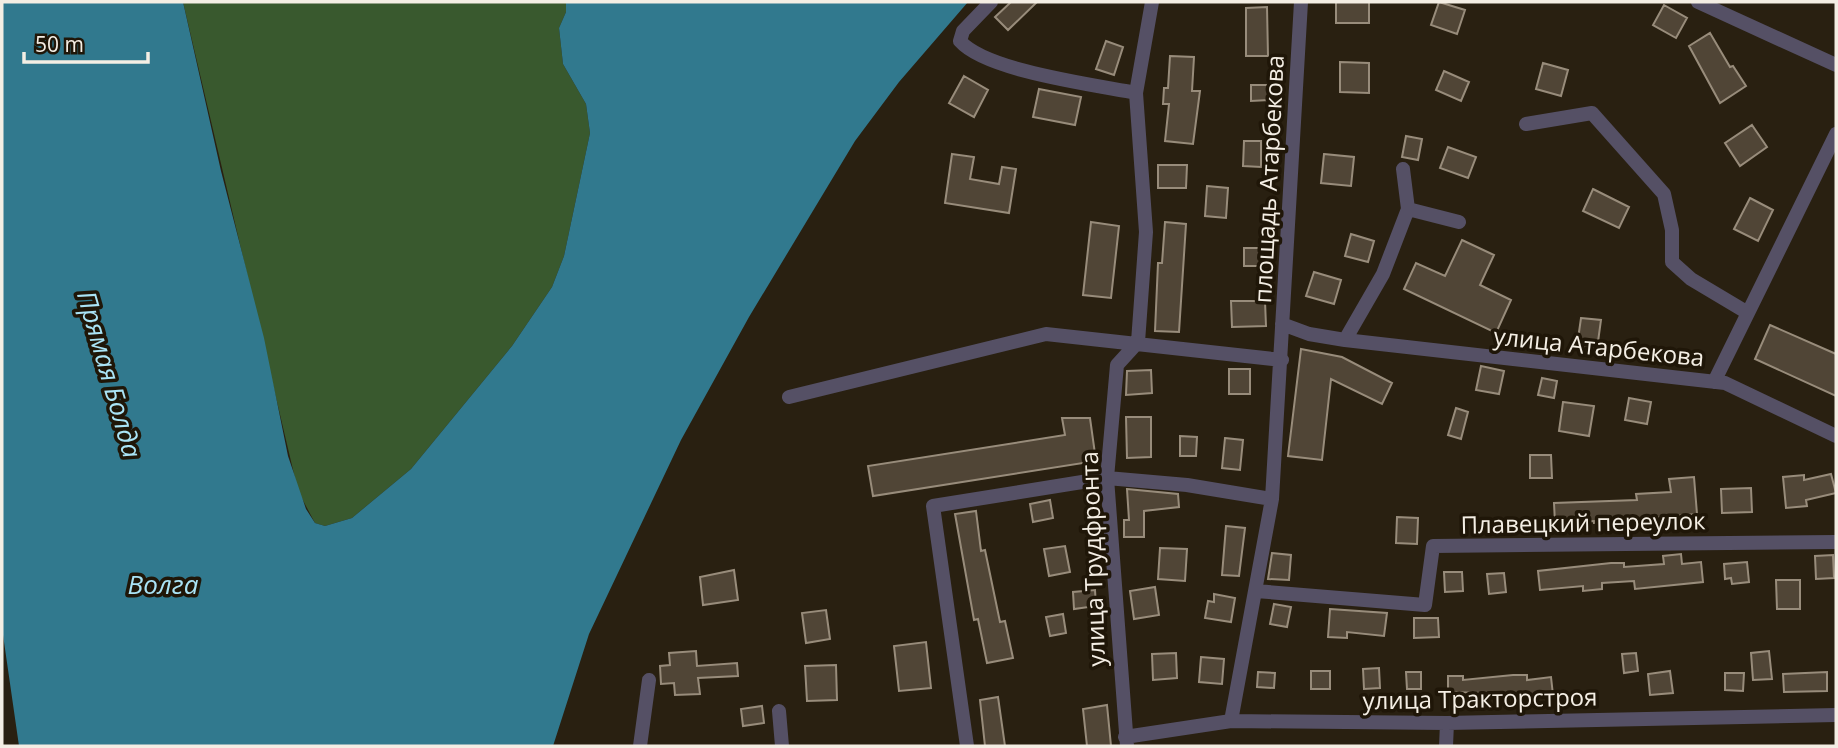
<svg xmlns="http://www.w3.org/2000/svg" width="1838" height="748" font-family="'Open Sans',sans-serif">
	<style>
		.forest { fill: #39592e }
		.water { fill: #31798e }
		.building { fill: #504536; stroke: #988c7b; stroke-width: 2 }
		.lines { fill: none; stroke-linecap: round; stroke-linejoin: round }
		.street { stroke: #555065; stroke-width: 14 }
		.labels { text-anchor: middle; dominant-baseline: central; stroke-width: 7; stroke-linejoin: round; paint-order: stroke }
		.street-label { font-size: 24px; fill: #f4eee4; stroke: #1f1608 }
		.water-label { font-size: 26px; font-style: italic; fill: #aae4f6; stroke: #1f1608 }
	</style>
	<rect width="100%" height="100%" fill="#292011"/>
	<path class="forest" d="M 183,2 L 566,2 L 566,12 L 559,28 L 563,64 L 586,104 L 590,133 L 564,256 L 552,287 L 512,346 L 411,469 L 352,518 L 325,526 L 315,523 L 298,491 Z"/>
	<path class="water" d="M 2,2 L 183,2 L 221,171 L 264,338 L 288,456 L 306,509 L 315,523 L 325,526 L 352,518 L 411,469 L 512,346 L 552,287 L 564,256 L 590,133 L 586,104 L 563,64 L 559,28 L 566,12 L 566,2 L 968,2 L 899,82 L 855,141 L 749,317 L 681,440 L 589,634 L 553,746 L 19,746 L 2,628 Z"/>
	<path class="building" d="M 1011,2 L 1037,2 L 1008,30 L 995,17 Z
		M 1336,2 L 1369,2 L 1369,23 L 1336,23 Z
		M 1439,2 L 1465,10 L 1457,34 L 1431,25 Z
		M 1664,5 L 1687,18 L 1676,38 L 1653,25 Z
		M 1267,7 L 1268,56 L 1246,56 L 1246,8 Z
		M 1710,33 L 1730,67 L 1733,66 L 1746,86 L 1720,103 L 1689,46 Z
		M 1106,41 L 1123,47 L 1114,75 L 1096,69 Z
		M 1170,56 L 1194,57 L 1192,91 L 1200,91 L 1193,144 L 1165,141 L 1169,104 L 1163,104 L 1164,88 L 1168,88 Z
		M 1340,62 L 1369,63 L 1369,93 L 1340,92 Z
		M 1543,63 L 1568,70 L 1561,96 L 1536,89 Z
		M 1444,71 L 1469,82 L 1461,101 L 1436,90 Z
		M 964,76 L 988,90 L 974,117 L 949,103 Z
		M 1251,85 L 1269,85 L 1269,100 L 1251,101 Z
		M 1039,89 L 1081,97 L 1075,125 L 1033,117 Z
		M 1752,125 L 1767,147 L 1740,166 L 1725,143 Z
		M 1406,136 L 1422,139 L 1418,160 L 1402,157 Z
		M 1244,141 L 1261,141 L 1261,167 L 1243,166 Z
		M 1448,147 L 1476,157 L 1468,178 L 1440,168 Z
		M 952,154 L 974,157 L 970,179 L 999,184 L 1002,167 L 1016,169 L 1009,213 L 945,203 Z
		M 1324,154 L 1354,157 L 1351,186 L 1321,183 Z
		M 1158,165 L 1187,165 L 1186,188 L 1158,188 Z
		M 1207,186 L 1228,188 L 1226,218 L 1205,216 Z
		M 1593,189 L 1629,207 L 1619,228 L 1583,211 Z
		M 1750,198 L 1773,210 L 1758,241 L 1734,229 Z
		M 1091,222 L 1119,226 L 1111,298 L 1083,295 Z
		M 1165,222 L 1186,224 L 1179,332 L 1155,331 L 1158,263 L 1162,263 Z
		M 1351,234 L 1374,241 L 1368,262 L 1345,256 Z
		M 1462,240 L 1494,255 L 1480,285 L 1511,300 L 1496,333 L 1404,289 L 1416,263 L 1445,276 Z
		M 1244,248 L 1263,248 L 1263,266 L 1244,266 Z
		M 1314,272 L 1341,280 L 1334,304 L 1306,296 Z
		M 1231,301 L 1265,301 L 1266,326 L 1232,327 Z
		M 1581,318 L 1601,320 L 1597,349 L 1577,346 Z
		M 1770,325 L 1836,354 L 1836,396 L 1755,359 Z
		M 1301,349 L 1342,357 L 1392,383 L 1382,404 L 1331,379 L 1322,460 L 1288,456 Z
		M 1481,366 L 1504,371 L 1499,394 L 1476,390 Z
		M 1229,369 L 1250,369 L 1250,394 L 1229,394 Z
		M 1151,370 L 1152,393 L 1126,395 L 1127,371 Z
		M 1542,378 L 1557,381 L 1554,398 L 1538,395 Z
		M 1629,398 L 1651,402 L 1647,424 L 1625,420 Z
		M 1563,402 L 1594,406 L 1589,436 L 1559,431 Z
		M 1456,408 L 1468,412 L 1461,439 L 1448,435 Z
		M 1126,417 L 1151,417 L 1151,457 L 1127,458 Z
		M 1062,418 L 1090,418 L 1096,461 L 873,496 L 868,466 L 1065,435 Z
		M 1180,436 L 1197,437 L 1196,456 L 1180,456 Z
		M 1225,438 L 1243,440 L 1240,470 L 1222,468 Z
		M 1530,455 L 1551,455 L 1552,478 L 1530,478 Z
		M 1831,474 L 1836,493 L 1806,500 L 1807,506 L 1786,508 L 1783,477 L 1804,475 L 1804,480 Z
		M 1694,477 L 1697,514 L 1594,523 L 1594,521 L 1555,523 L 1554,503 L 1637,500 L 1636,494 L 1671,492 L 1669,479 Z
		M 1751,488 L 1752,512 L 1722,513 L 1721,489 Z
		M 1127,489 L 1178,494 L 1179,507 L 1144,511 L 1144,537 L 1124,537 L 1124,520 L 1129,520 Z
		M 1050,500 L 1053,518 L 1033,522 L 1030,504 Z
		M 976,511 L 981,551 L 985,550 L 1000,622 L 1005,621 L 1013,658 L 987,663 L 978,619 L 974,620 L 955,514 Z
		M 1397,517 L 1418,518 L 1417,544 L 1396,543 Z
		M 1226,526 L 1245,528 L 1239,576 L 1222,575 Z
		M 1065,546 L 1070,572 L 1049,576 L 1044,549 Z
		M 1160,548 L 1187,549 L 1185,581 L 1158,579 Z
		M 1272,553 L 1291,555 L 1289,580 L 1268,579 Z
		M 1681,554 L 1682,564 L 1701,562 L 1703,582 L 1635,589 L 1634,581 L 1602,583 L 1602,589 L 1583,591 L 1583,586 L 1540,590 L 1538,571 L 1611,563 L 1624,563 L 1624,567 L 1664,564 L 1663,556 Z
		M 1833,555 L 1834,578 L 1816,579 L 1815,556 Z
		M 1747,562 L 1749,582 L 1732,584 L 1731,578 L 1725,579 L 1724,564 Z
		M 734,570 L 738,600 L 703,605 L 700,577 Z
		M 1444,572 L 1462,572 L 1463,591 L 1445,592 Z
		M 1504,573 L 1506,592 L 1489,594 L 1487,574 Z
		M 1776,580 L 1800,580 L 1800,609 L 1777,609 Z
		M 1155,587 L 1159,615 L 1134,619 L 1130,591 Z
		M 1095,590 L 1096,606 L 1074,609 L 1073,592 Z
		M 1214,594 L 1235,598 L 1231,622 L 1205,618 L 1208,601 L 1214,602 Z
		M 1274,604 L 1291,607 L 1287,627 L 1270,624 Z
		M 1330,609 L 1387,613 L 1384,636 L 1347,632 L 1347,638 L 1328,637 Z
		M 826,610 L 830,639 L 806,643 L 802,613 Z
		M 1063,614 L 1066,633 L 1050,636 L 1046,617 Z
		M 1414,618 L 1438,618 L 1439,637 L 1414,638 Z
		M 926,642 L 931,688 L 899,691 L 894,646 Z
		M 696,651 L 697,666 L 737,663 L 738,676 L 698,678 L 700,694 L 675,695 L 674,683 L 661,684 L 660,666 L 670,665 L 669,653 Z
		M 1769,651 L 1772,679 L 1753,680 L 1751,653 Z
		M 1176,653 L 1177,678 L 1153,680 L 1152,654 Z
		M 1636,653 L 1638,671 L 1624,673 L 1622,654 Z
		M 1201,657 L 1224,659 L 1222,684 L 1199,682 Z
		M 836,665 L 837,700 L 807,701 L 805,666 Z
		M 1379,668 L 1380,688 L 1364,689 L 1363,669 Z
		M 1311,671 L 1330,671 L 1330,689 L 1311,689 Z
		M 1670,671 L 1673,693 L 1650,695 L 1648,674 Z
		M 1258,672 L 1275,673 L 1274,688 L 1257,687 Z
		M 1406,672 L 1421,672 L 1421,689 L 1407,689 Z
		M 1827,672 L 1827,691 L 1784,692 L 1783,674 Z
		M 1725,673 L 1744,673 L 1743,691 L 1725,690 Z
		M 1513,675 L 1527,675 L 1527,680 L 1551,677 L 1553,695 L 1448,692 L 1448,676 L 1463,676 L 1463,680 Z
		M 998,697 L 1005,746 L 985,746 L 980,700 Z
		M 1107,705 L 1111,746 L 1087,746 L 1083,709 Z
		M 762,706 L 764,723 L 743,726 L 741,709 Z"/>
	<g class="lines">
		<path class="street" d="M 991,2 L 963,31 L 960,41 C 986,71 1095,85 1136,93
			M 1698,2 L 1836,65
			M 1526,124 L 1592,113 L 1664,194 L 1672,230 L 1672,262 L 1691,279 L 1748,313
			M 1408,209 L 1459,222
			M 1282,324 L 1309,334 L 1345,340 L 1725,383 L 1836,436
			M 1345,340 L 1383,274 L 1408,209 L 1403,169
			M 1714,382 L 1836,134
			M 789,397 L 1046,334 L 1282,360
			M 1256,591 L 1425,605 L 1433,546 L 1836,542
			M 779,711 L 782,746
			M 1231,721 L 1272,499 L 1301,2
			M 1125,737 L 1231,721 L 1447,723 L 1836,715
			M 640,746 L 649,680
			M 967,746 L 933,506 L 1107,478 L 1187,485 L 1272,499
			M 1127,746 L 1107,478 L 1117,365 L 1138,342 L 1146,232 L 1136,93 L 1152,2
			M 1446,746 L 1447,723"/>
	</g>
	<g class="labels">
		<g class="street-label">
			<text transform="translate(1268 179) rotate(-87)">площадь Атарбекова</text>
			<text transform="translate(1599 346) rotate(6)">улица Атарбекова</text>
			<text transform="translate(1583 522) rotate(-1)">Плавецкий переулок</text>
			<text transform="translate(1092 559) rotate(-92)">улица Трудфронта</text>
			<text transform="translate(1480 698) rotate(-1)">улица Тракторстроя</text>
		</g>
		<g class="water-label">
			<text transform="translate(110 374) rotate(74)">Прямая Болда</text>
			<text x="163" y="584">Волга</text>
		</g>
	</g>
	<rect width="1838" height="748" fill="none" stroke="#f4eee4" stroke-width="7"/>
	<path d="M24 52v10h124v-10" fill="none" stroke="#f4eee4" stroke-width="3.5"/>
	<text x="35" y="52" font-size="21" fill="#f4eee4" stroke="#1f1608" stroke-width="5" paint-order="stroke">50 m</text>
</svg>
